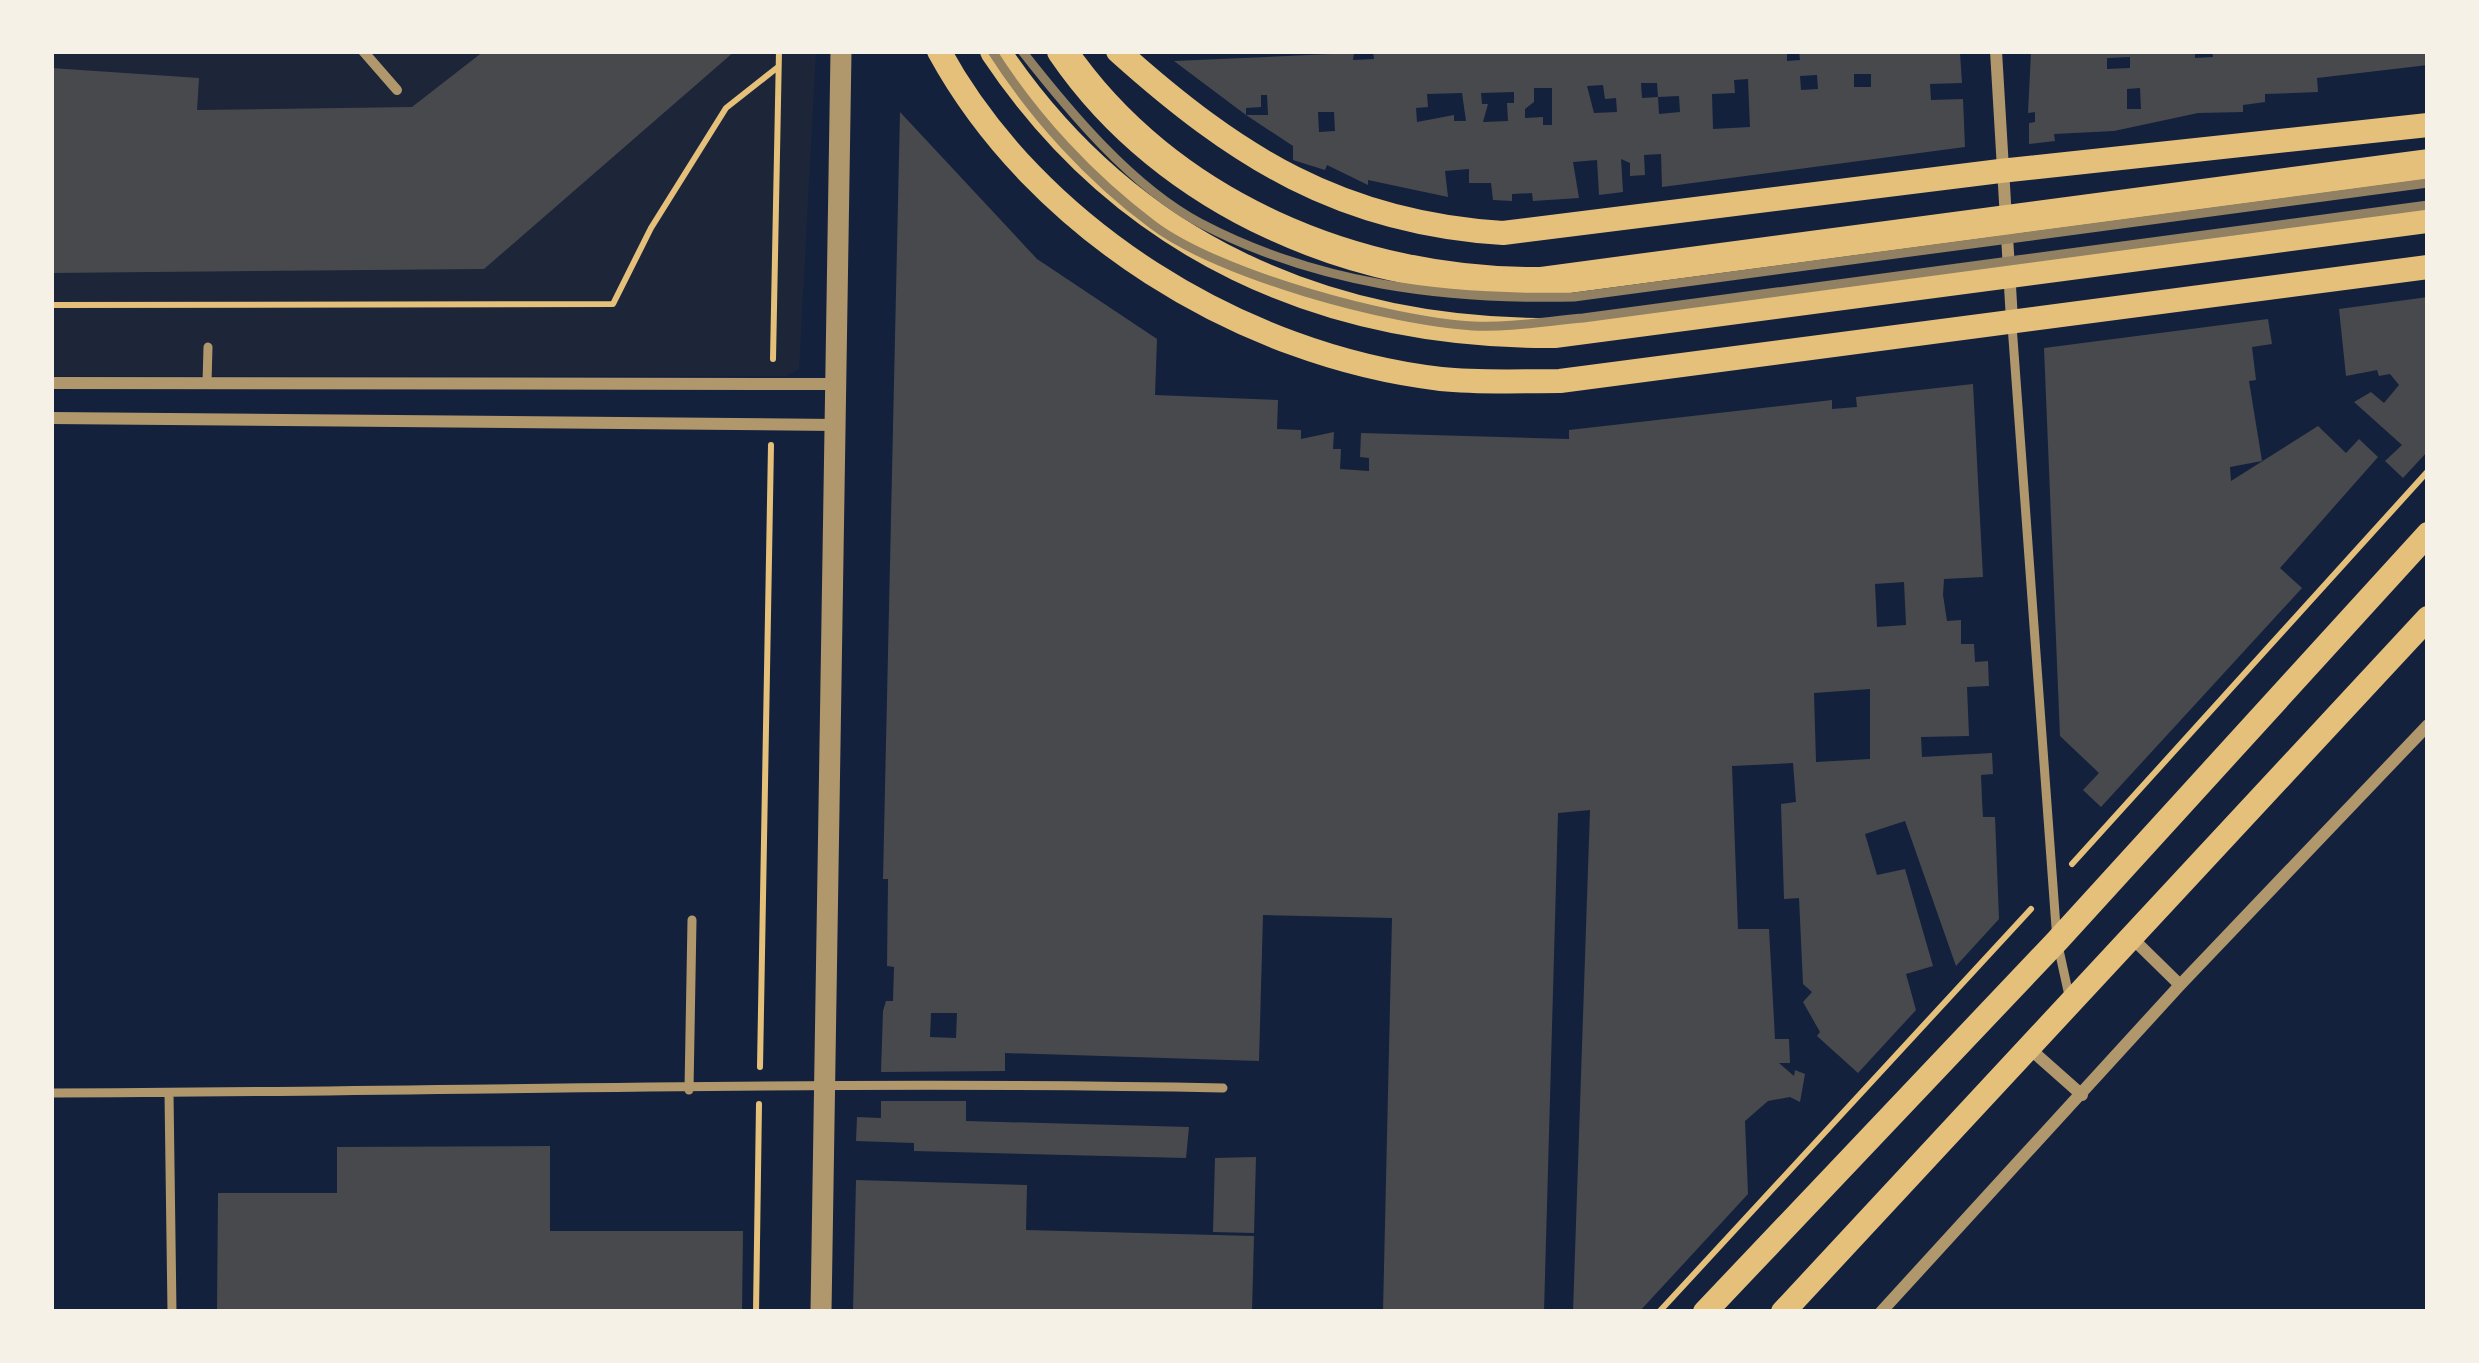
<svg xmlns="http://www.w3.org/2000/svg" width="2479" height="1363" font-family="Quicksand,sans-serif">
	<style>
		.green { fill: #1d2539 }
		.building { fill: #48494c; fill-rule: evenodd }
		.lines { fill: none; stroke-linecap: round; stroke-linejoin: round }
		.path { stroke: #e5c07b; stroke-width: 6 }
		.service { stroke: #b1986c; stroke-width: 9 }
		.pedestrian { stroke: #b1986c; stroke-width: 10 }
		.minor { stroke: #b1986c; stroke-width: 12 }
		.tertiary { stroke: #b1986c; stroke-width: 21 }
		.secondary { stroke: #e5c07b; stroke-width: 24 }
		.primary { stroke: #e5c07b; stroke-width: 30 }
		.rail { stroke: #918062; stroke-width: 9 }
	</style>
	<rect width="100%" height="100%" fill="#14213d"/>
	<path class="green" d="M 51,51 L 816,51 L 799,369 L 787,376 L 51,376 Z"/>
	<path class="building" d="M 484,51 L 735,51 L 484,269 L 51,273 L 51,68 L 199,78 L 197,110 L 412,107 Z
		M 1373,51 L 1787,51 L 1787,61 L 1800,60 L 1799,51 L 1960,53 L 1962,83 L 1930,84 L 1931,100 L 1963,99 L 1965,147 L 1662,187 L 1661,154 L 1644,155 L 1645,175 L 1630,176 L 1630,163 L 1621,159 L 1623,192 L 1599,195 L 1597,160 L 1573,162 L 1579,198 L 1533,201 L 1532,193 L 1512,194 L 1512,201 L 1493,200 L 1491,183 L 1469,183 L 1469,169 L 1445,171 L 1448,197 L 1368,180 L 1368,185 L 1327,165 L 1325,170 L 1293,160 L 1293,146 L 1246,115 L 1268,115 L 1267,95 L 1261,95 L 1261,107 L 1246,108 L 1246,115 L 1174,61 L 1354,53 L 1353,60 L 1374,59 ZM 1854,74 L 1871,74 L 1871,87 L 1854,87 ZM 1817,75 L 1818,89 L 1801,90 L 1800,76 ZM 1748,79 L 1750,127 L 1713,129 L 1712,94 L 1735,93 L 1734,80 ZM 1641,83 L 1657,83 L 1658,97 L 1679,96 L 1680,112 L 1659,114 L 1658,97 L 1642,98 ZM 1603,85 L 1605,99 L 1616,98 L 1617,112 L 1594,113 L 1587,86 ZM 1534,88 L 1552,88 L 1552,125 L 1543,125 L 1543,117 L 1525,118 L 1525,109 L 1534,102 ZM 1514,92 L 1514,103 L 1507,103 L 1508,121 L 1483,122 L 1488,104 L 1482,104 L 1481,93 ZM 1462,93 L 1466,121 L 1454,121 L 1454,115 L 1417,122 L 1416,108 L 1428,107 L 1427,94 ZM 1318,112 L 1334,112 L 1335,131 L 1319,132 Z
		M 2195,51 L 2195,58 L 2213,57 L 2212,51 L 2428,51 L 2428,65 L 2317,78 L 2318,92 L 2265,94 L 2265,102 L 2243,105 L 2243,112 L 2198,113 L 2114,131 L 2054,134 L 2055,141 L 2029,144 L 2029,123 L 2035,122 L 2035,112 L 2028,113 L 2031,52 ZM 2130,57 L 2130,68 L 2107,69 L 2107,58 ZM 2140,88 L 2141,109 L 2127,109 L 2127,89 Z
		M 900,112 L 1037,259 L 1157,339 L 1155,395 L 1278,400 L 1277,429 L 1301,430 L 1301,439 L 1334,432 L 1333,449 L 1341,449 L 1340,469 L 1369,471 L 1369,458 L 1360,457 L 1361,433 L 1569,439 L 1569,430 L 1832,400 L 1832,409 L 1857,407 L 1856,397 L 1973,384 L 1983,577 L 1944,579 L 1943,595 L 1947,621 L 1961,620 L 1961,644 L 1974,644 L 1975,662 L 1988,661 L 1989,686 L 1967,687 L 1969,736 L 1921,737 L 1922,757 L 1992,753 L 1993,774 L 1981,775 L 1982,800 L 1983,817 L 1995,817 L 1999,919 L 1956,966 L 1905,821 L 1865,834 L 1877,875 L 1905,869 L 1933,966 L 1906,974 L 1916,1010 L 1858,1073 L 1817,1036 L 1820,1032 L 1803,1002 L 1812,992 L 1803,984 L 1799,898 L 1784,899 L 1781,804 L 1796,802 L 1793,763 L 1732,766 L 1738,929 L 1769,929 L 1775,1039 L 1789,1039 L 1790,1063 L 1779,1063 L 1794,1076 L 1795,1070 L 1805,1074 L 1800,1102 L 1790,1097 L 1768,1101 L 1745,1121 L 1748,1194 L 1639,1312 L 1573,1312 L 1590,810 L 1558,813 L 1544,1312 L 1383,1312 L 1392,918 L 1263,915 L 1259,1061 L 1005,1053 L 1005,1071 L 881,1072 L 883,1011 L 886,1001 L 893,1001 L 894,967 L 887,966 L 888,879 L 883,879 ZM 1904,582 L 1906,625 L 1877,627 L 1875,584 ZM 1870,689 L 1870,759 L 1816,762 L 1814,693 ZM 931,1013 L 957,1013 L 956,1038 L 930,1037 Z
		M 2428,297 L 2428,451 L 2403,478 L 2385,461 L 2402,445 L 2354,402 L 2371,392 L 2384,403 L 2399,385 L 2390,374 L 2379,376 L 2377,370 L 2346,376 L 2339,309 Z
		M 2268,319 L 2272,344 L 2252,347 L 2256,380 L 2249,381 L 2262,461 L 2230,467 L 2231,481 L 2318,426 L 2346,453 L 2359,439 L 2378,457 L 2280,568 L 2302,588 L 2101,807 L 2083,790 L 2099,773 L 2060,736 L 2044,348 Z
		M 881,1101 L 966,1101 L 966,1121 L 1189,1127 L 1186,1158 L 914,1151 L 914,1143 L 856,1141 L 857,1117 L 881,1118 Z
		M 550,1146 L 550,1231 L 743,1231 L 742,1312 L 217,1312 L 218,1193 L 337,1193 L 337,1147 Z
		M 1256,1157 L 1254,1233 L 1213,1232 L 1215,1158 Z
		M 856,1180 L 1027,1185 L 1026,1230 L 1254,1236 L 1252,1312 L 853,1312 Z"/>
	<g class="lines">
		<path class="path" d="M 51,305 L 613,304 L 651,228 L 726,108 L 778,67
			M 773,359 L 779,51
			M 2072,864 L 2428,471
			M 760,1067 L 771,445
			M 756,1312 L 759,1104
			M 1659,1312 L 2031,909"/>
		<path class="service" d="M 2012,325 L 2057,941 L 2070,1000
			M 207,383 L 208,347
			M 689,1090 L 692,920
			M 51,1093 C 442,1092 832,1080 1223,1088
			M 169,1093 L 172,1312"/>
		<path class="pedestrian" d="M 363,51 L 397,90"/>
		<path class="minor" d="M 1996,51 L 2012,320
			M 51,383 L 837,384
			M 51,418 L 836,425
			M 2130,936 L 2180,985
			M 2029,1048 L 2082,1095
			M 1881,1312 L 2180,985 L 2428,725"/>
		<path class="tertiary" d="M 821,1312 L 841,51"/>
		<path class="secondary" d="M 939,51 C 1036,229 1242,356 1441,379 C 1480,383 1520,381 1560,381 L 2428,267
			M 1118,51 C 1236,157 1341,223 1503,233 L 2000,171 L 2428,125
			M 1705,1312 L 2057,941 L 2428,534
			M 1783,1312 L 2428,618"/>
		<path class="primary" d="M 995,51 C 1126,247 1326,335 1556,333 L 2428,218
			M 1062,51 C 1167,205 1359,284 1540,282 L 2428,164"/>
		<path class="rail" d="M 992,51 C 1034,117 1090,178 1153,225 C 1220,275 1389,321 1473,326 C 1509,328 1547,321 1583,318 L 2428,205
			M 1022,51 C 1069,111 1131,186 1200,223 C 1316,284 1444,300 1574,297 L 2428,183"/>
	</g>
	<rect width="2479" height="1363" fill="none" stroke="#f6f1e7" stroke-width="108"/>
</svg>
